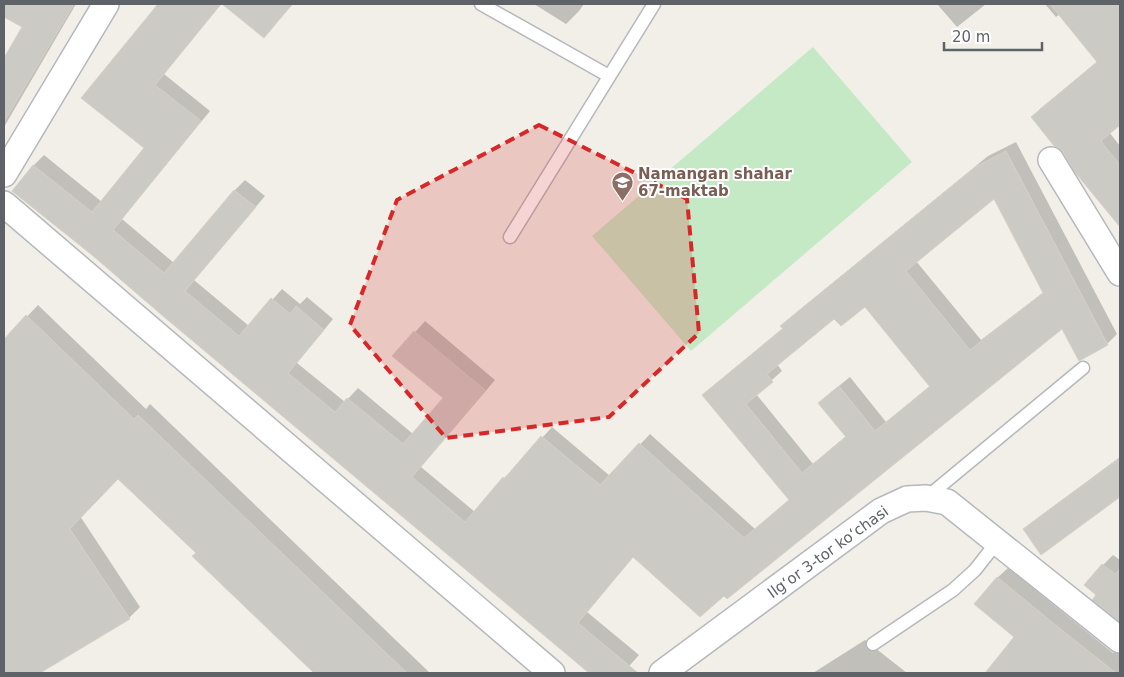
<svg xmlns="http://www.w3.org/2000/svg" width="1124" height="677" font-family="'DejaVu Sans',sans-serif">
	<style>
		.grass { fill: #c5e8c5 }
		.shadow { fill: #0003; fill-rule: evenodd }
		.building { fill: #cccac5; stroke: #d6d1c6; fill-rule: evenodd }
		.lines { fill: none; stroke-linecap: round; stroke-linejoin: round }
		.service-casing { stroke: #b5b8bc; stroke-width: 15 }
		.minor-casing { stroke: #b5b8bc; stroke-width: 28 }
		.service { stroke: #fff; stroke-width: 12 }
		.minor { stroke: #fff; stroke-width: 25 }
		.marked { fill: #d62828; fill-opacity: 0.2; stroke: #d62828; stroke-width: 4; stroke-dasharray: 10 6; stroke-linejoin: round }
		.labels { text-anchor: middle; dominant-baseline: central; stroke-width: 4; stroke-linejoin: round; paint-order: stroke }
		.education-label { font-size: 15px; font-weight: bold; fill: #785e54; stroke: #fff; text-anchor: start }
		.street-label { font-size: 15px; fill: #5f6368; stroke: #fff }
	</style>
	<rect width="100%" height="100%" fill="#f1efe8"/>
	<path class="grass" d="M 813,47 L 912,162 L 691,351 L 592,236 Z"/>
	<path class="shadow" d="M 4,4 L 76,4 L 4,127 L 4,60 L 24,27 L 4,15 Z
		M 160,4 L 221,4 L 164,74 L 210,111 L 122,219 L 174,263 L 235,190 L 245,180 L 265,196 L 194,280 L 249,326 L 282,289 L 300,304 L 307,297 L 333,319 L 297,363 L 345,402 L 358,388 L 413,434 L 444,398 L 394,356 L 425,321 L 495,380 L 421,467 L 475,512 L 504,478 L 514,469 L 552,427 L 610,476 L 650,434 L 755,529 L 790,499 L 704,395 L 714,385 L 783,328 L 782,326 L 792,316 L 988,156 L 1016,142 L 1117,334 L 1107,344 L 1062,327 L 724,595 L 634,556 L 587,612 L 639,655 L 623,673 L 590,673 L 164,315 L 93,254 L 14,191 L 34,165 L 44,155 L 102,202 L 146,148 L 83,97 ZM 994,197 L 1044,292 L 981,340 L 916,261 ZM 865,305 L 931,385 L 886,422 L 850,377 L 830,393 L 820,403 L 846,436 L 813,464 L 756,394 L 782,371 L 777,364 L 834,317 Z
		M 224,4 L 293,4 L 274,26 L 264,36 Z
		M 534,4 L 584,4 L 579,11 L 566,24 Z
		M 937,4 L 986,4 L 957,27 Z
		M 1045,4 L 1120,4 L 1120,123 L 1109,132 L 1120,146 L 1120,225 L 1075,170 L 1064,151 L 1032,117 L 1041,108 L 1098,61 L 1060,14 L 1056,17 Z
		M 38,305 L 146,409 L 150,404 L 430,673 L 316,673 L 194,556 L 197,553 L 119,477 L 80,516 L 140,607 L 129,618 L 37,673 L 7,673 L 4,669 L 4,341 Z
		M 1120,457 L 1120,495 L 1042,553 L 1024,529 L 1032,522 Z
		M 1113,555 L 1120,560 L 1120,620 L 1094,599 L 1098,595 L 1103,565 Z
		M 1008,568 L 1113,653 L 1120,646 L 1120,673 L 1065,673 L 1060,669 L 1056,673 L 986,673 L 1016,637 L 997,578 Z
		M 865,640 L 907,673 L 813,673 Z"/>
	<path class="building" d="M 4,4 L 74,4 L 4,122 L 4,58 L 22,27 L 4,17 Z
		M 158,4 L 221,4 L 155,85 L 201,121 L 113,230 L 164,273 L 234,190 L 256,207 L 185,291 L 239,336 L 271,298 L 290,314 L 296,306 L 324,330 L 288,373 L 335,412 L 347,398 L 403,444 L 443,398 L 392,356 L 414,331 L 485,390 L 412,477 L 465,522 L 503,477 L 504,479 L 541,436 L 600,485 L 639,443 L 744,538 L 789,500 L 702,395 L 783,329 L 780,326 L 977,166 L 1006,151 L 1108,345 L 1079,361 L 1062,329 L 727,599 L 724,596 L 700,617 L 633,557 L 578,623 L 638,673 L 589,673 L 163,316 L 92,255 L 12,191 L 33,165 L 92,212 L 144,148 L 81,98 ZM 994,199 L 1043,293 L 970,350 L 906,271 ZM 865,307 L 930,387 L 875,431 L 839,386 L 818,403 L 846,437 L 802,473 L 746,404 L 773,382 L 767,374 L 834,319 L 841,326 Z
		M 222,4 L 292,4 L 264,38 Z
		M 1050,4 L 1120,4 L 1120,125 L 1101,141 L 1120,165 L 1120,227 L 1074,171 L 1063,152 L 1058,148 L 1055,147 L 1031,117 L 1097,62 Z
		M 26,315 L 134,419 L 138,415 L 407,673 L 314,673 L 192,556 L 196,553 L 118,479 L 70,529 L 130,619 L 40,673 L 4,673 L 4,339 Z
		M 1120,458 L 1120,497 L 1041,555 L 1023,529 Z
		M 1102,564 L 1115,574 L 1120,569 L 1120,622 L 1092,600 L 1096,595 L 1084,585 Z
		M 997,577 L 1058,627 L 1116,673 L 985,673 L 1014,637 L 974,604 Z"/>
	<g class="lines">
		<defs>
			<path id="service" d="M 481,4 L 609,76
				M 510,237 L 654,4
				M 926,498 L 1083,368
				M 873,644 L 953,590 L 975,570 L 997,542"/>
			<path id="minor" d="M 1051,160 L 1120,273
				M 4,174 L 106,4
				M 4,204 L 552,673
				M 662,673 L 881,511 L 907,499 L 926,498 L 947,502 L 1120,640"/>
		</defs>
		<use href="#service" class="service-casing"/>
		<use href="#minor" class="minor-casing"/>
		<use href="#service" class="service"/>
		<use href="#minor" class="minor"/>
	</g>
	<path class="marked" d="M 539,125 L 687,199 L 699,333 L 609,417 L 446,438 L 350,325 L 397,200 Z"/>
	<defs>
		<symbol id="school-pin" viewBox="-11 -11 22 30"><path d="M0 17L-7.5 6A9.5 9.5 0 1 1 7.5 6Z" fill="#8d6e63" stroke="#fff"/><path d="M0-5L7-2L0 1L-7-2ZM-4 1L0 2.5L4 1V4Q0 6-4 4Z" fill="#fff"/></symbol>
	</defs>
	<g fill-rule="evenodd">
		<use href="#school-pin" x="610" y="170" width="25" height="34"/>
	</g>
	<g class="labels">
		<g class="education-label">
			<text x="638" y="174">Namangan shahar<tspan x="638" dy="17">67-maktab</tspan></text>
		</g>
		<g class="street-label">
			<text transform="translate(828 552) rotate(-36)">Ilgʻor 3-tor koʻchasi</text>
		</g>
	</g>
	<rect width="1124" height="677" fill="none" stroke="#5f6368" stroke-width="10"/>
	<path d="M944 42v8h98v-8" fill="none" stroke="#5f6368" stroke-width="2.5"/>
	<text x="952" y="42" font-size="15" fill="#5f6368" stroke="#ffffff" stroke-width="4" paint-order="stroke">20 m</text>
</svg>
